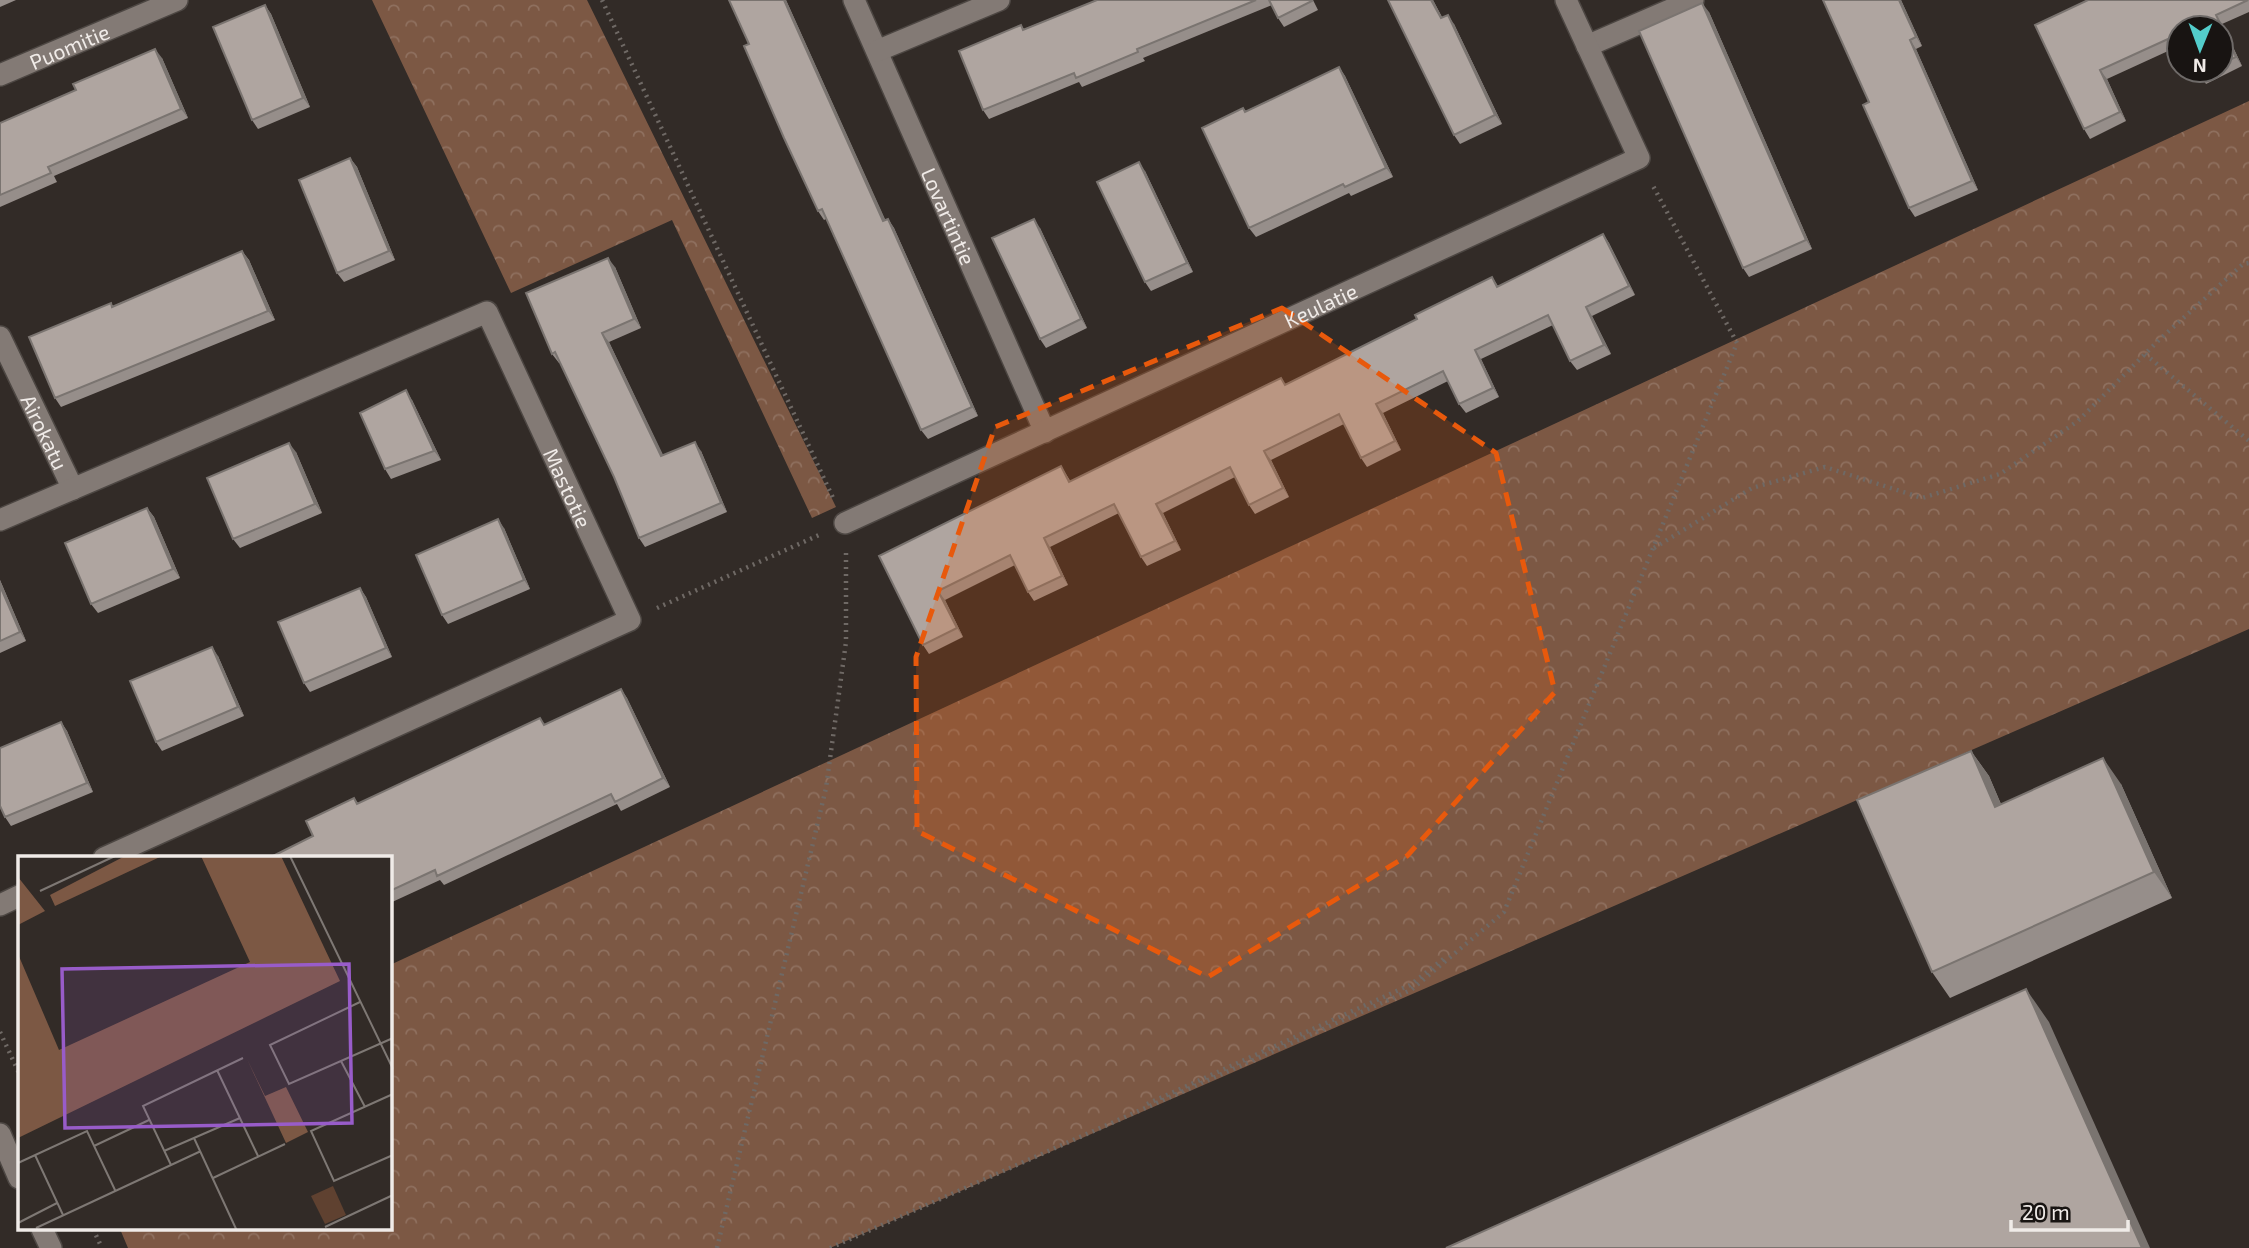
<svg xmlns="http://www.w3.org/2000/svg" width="2249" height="1248" font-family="'Exo 2',sans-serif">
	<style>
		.forest { fill: url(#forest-crowns) }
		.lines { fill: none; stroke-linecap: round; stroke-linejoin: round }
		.street-casing { stroke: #4d4743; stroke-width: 24 }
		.path { stroke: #6f6965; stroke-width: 4.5; stroke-dasharray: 2 5; stroke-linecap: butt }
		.street { stroke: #837a75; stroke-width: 21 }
		.wall { fill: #968e8a }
		.shaded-wall { fill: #7a7470 }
		.building { fill: #afa5a0; stroke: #7a7470; stroke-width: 2 }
		.marked { fill: #e8590c; fill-opacity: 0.2; stroke: #e8590c; stroke-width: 5; stroke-dasharray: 14 9; stroke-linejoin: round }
		.labels { text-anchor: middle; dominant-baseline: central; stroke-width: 7; stroke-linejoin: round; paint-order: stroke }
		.street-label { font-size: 21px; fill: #f0ebe8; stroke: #181412 }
		.inset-road { fill: none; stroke: #7e7874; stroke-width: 2 }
		.view { fill: #985cc9; fill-opacity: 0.15; stroke: #985cc9; stroke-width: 3.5 }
		.inset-edge { fill: none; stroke: #f0ebe8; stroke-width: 3.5 }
	</style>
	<defs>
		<pattern id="forest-crowns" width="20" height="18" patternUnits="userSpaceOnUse" patternTransform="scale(1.75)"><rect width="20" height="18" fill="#7c5844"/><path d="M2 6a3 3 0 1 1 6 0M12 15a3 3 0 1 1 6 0" fill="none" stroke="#8f705f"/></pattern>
	</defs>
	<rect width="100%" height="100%" fill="#322b27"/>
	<path class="forest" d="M 372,0 L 587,0 L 836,507 L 812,518 L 672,220 L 511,293 Z
		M 2249,101 L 2249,629 L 830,1248 L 128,1248 L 120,1229 L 390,1229 L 390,965 Z"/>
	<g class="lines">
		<defs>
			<g id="street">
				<path id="s1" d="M 854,0 L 1045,432"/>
				<path d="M 1587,46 L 1693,0"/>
				<path d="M 877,51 L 999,0"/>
				<path id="s2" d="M 0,75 L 177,0"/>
				<path id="s3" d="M 0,337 L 73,489"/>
				<path id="s4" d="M 0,520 L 487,312 L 630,620 L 104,858"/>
				<path id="s5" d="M 845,523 L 1639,158 L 1566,0"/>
				<path d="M 0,905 L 19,896"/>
				<path d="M 0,1134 L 19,1178"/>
				<path d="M 42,1229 L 51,1248"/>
			</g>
		</defs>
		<use href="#street" class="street-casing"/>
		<path class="path" d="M 602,0 L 833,498
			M 2145,354 L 2249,441
			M 1654,548 L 1752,488 L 1825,467 L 1922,498 L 2000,474 L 2078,421 L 2159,340 L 2243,264 L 2249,263
			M 657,608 L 819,535
			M 0,1032 L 19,1073
			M 1147,1104 L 1410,985 L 1446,957
			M 93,1229 L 102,1248
			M 717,1248 L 826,788 L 846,642 L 846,552
			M 830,1248 L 1411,990 L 1504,912 L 1737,343 L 1652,184"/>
		<use href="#street" class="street"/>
	</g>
	<path class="wall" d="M 0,0 L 16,0 L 0,7 Z
		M 729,0 L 786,0 L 885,220 L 888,219 L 894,228 L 978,416 L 928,439 L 921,430 L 826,219 L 824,220 L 818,211 L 749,44 Z
		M 1097,0 L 1313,0 L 1318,10 L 1284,27 L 1278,18 L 1272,5 L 1143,58 L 1145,61 L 1082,87 L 1079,82 L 989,119 L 983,110 L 1021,25 L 1024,29 Z
		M 1388,0 L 1433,0 L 1442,17 L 1454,24 L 1502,124 L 1460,144 L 1454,135 Z
		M 1901,0 L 1922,46 L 1916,49 L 1978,190 L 1915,217 L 1909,208 L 1869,102 Z
		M 2249,0 L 2249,12 L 2222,24 L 2242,66 L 2206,84 L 2197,70 L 2221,70 L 2221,28 L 2179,28 L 2179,46 L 2107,79 L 2126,121 L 2090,139 L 2084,129 L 2035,25 Z
		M 265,5 L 271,14 L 310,107 L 258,129 L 252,120 Z
		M 1709,12 L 1812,249 L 1749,277 L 1743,268 Z
		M 162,58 L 188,118 L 54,176 L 57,182 L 0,207 L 0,123 Z
		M 1339,67 L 1345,76 L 1393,177 L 1351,196 L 1349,193 L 1256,237 L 1249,228 L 1243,108 L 1246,111 Z
		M 350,158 L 357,167 L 395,260 L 344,282 L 337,273 Z
		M 1145,171 L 1193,272 L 1151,291 L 1145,282 Z
		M 1040,228 L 1087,328 L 1046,348 L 1040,339 Z
		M 1603,234 L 1609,243 L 1635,295 L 1592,316 L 1611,354 L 1577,370 L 1570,361 L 1553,325 L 1481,359 L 1499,397 L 1466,413 L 1459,404 L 1448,381 L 1383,413 L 1401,450 L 1367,467 L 1361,458 L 1344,424 L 1271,460 L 1289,497 L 1255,514 L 1249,505 L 1235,477 L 1163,513 L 1181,550 L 1147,566 L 1141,557 L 1119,513 L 1050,547 L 1068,585 L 1034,601 L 1028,592 L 1015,565 L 945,600 L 963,637 L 929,654 L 923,645 L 879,556 L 1061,466 L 1071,482 L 1286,384 L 1417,319 L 1492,277 L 1498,286 Z
		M 242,251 L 249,260 L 275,320 L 61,407 L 55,398 L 113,306 Z
		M 615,267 L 641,328 L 609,342 L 663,456 L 701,451 L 727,512 L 645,547 L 639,538 L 614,477 L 560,362 L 559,363 L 552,354 Z
		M 412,400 L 441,460 L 391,479 L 385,469 Z
		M 296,452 L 322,513 L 240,548 L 233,539 Z
		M 147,508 L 154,517 L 180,578 L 98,613 L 91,604 Z
		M 504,528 L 530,589 L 448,624 L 442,615 Z
		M 0,580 L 26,641 L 0,653 Z
		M 360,588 L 366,597 L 392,657 L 310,692 L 304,683 Z
		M 218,656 L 244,716 L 162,751 L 156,742 Z
		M 621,689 L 627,698 L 670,787 L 621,811 L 617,804 L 444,885 L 440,880 L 390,903 L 390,858 L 313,836 L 354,798 L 359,804 L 540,718 L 545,725 Z
		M 61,722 L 67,731 L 93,792 L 11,826 L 5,817 Z
		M 1971,751 L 1989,776 L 2001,804 L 2121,784 L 2172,898 L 1950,998 L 1932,972 Z"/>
	<path class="shaded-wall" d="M 784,0 L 786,0 L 890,230 L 883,221 Z
		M 1431,0 L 1433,0 L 1447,27 L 1441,18 Z
		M 1899,0 L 1901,0 L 1922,46 L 1916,37 Z
		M 1702,3 L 1709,12 L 1812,249 L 1806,240 Z
		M 265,5 L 271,14 L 310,107 L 303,98 Z
		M 1448,15 L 1454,24 L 1502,124 L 1495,115 Z
		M 2216,15 L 2222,24 L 2242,66 L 2236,57 Z
		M 1910,40 L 1916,49 L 1978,190 L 1972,181 Z
		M 155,49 L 162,58 L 188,118 L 181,109 Z
		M 1339,67 L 1345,76 L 1393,177 L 1386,168 Z
		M 2100,70 L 2107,79 L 2126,121 L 2120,112 Z
		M 350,158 L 357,167 L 395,260 L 389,251 Z
		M 1139,162 L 1145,171 L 1193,272 L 1187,263 Z
		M 888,219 L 894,228 L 978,416 L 972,407 Z
		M 1034,219 L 1040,228 L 1087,328 L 1081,319 Z
		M 1603,234 L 1609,243 L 1635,295 L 1629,286 Z
		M 242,251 L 249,260 L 275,320 L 268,311 Z
		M 608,258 L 615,267 L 641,328 L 634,319 Z
		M 1586,307 L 1592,316 L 1611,354 L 1604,345 Z
		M 602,333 L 609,342 L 668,465 L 661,456 Z
		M 1475,350 L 1481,359 L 1499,397 L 1493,388 Z
		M 406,390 L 412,400 L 441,460 L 434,451 Z
		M 1376,404 L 1383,413 L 1401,450 L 1395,441 Z
		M 695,442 L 701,451 L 727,512 L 721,503 Z
		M 289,443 L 296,452 L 322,513 L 315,504 Z
		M 1264,451 L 1271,460 L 1289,497 L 1283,488 Z
		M 1156,504 L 1163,513 L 1181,550 L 1175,541 Z
		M 147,508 L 154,517 L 180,578 L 173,569 Z
		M 498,519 L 504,528 L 530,589 L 524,580 Z
		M 1044,538 L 1050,547 L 1068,585 L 1062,576 Z
		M 0,580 L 26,641 L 20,632 L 0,586 Z
		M 360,588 L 366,597 L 392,657 L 386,648 Z
		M 938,591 L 945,600 L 963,637 L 957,628 Z
		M 212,647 L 218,656 L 244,716 L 238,707 Z
		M 621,689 L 627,698 L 670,787 L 663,778 Z
		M 61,722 L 67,731 L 93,792 L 87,783 Z
		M 1971,751 L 1989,776 L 2013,833 L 1995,807 Z
		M 2103,758 L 2121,784 L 2172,898 L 2154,872 Z
		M 2026,989 L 2049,1022 L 2150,1248 L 2142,1248 Z"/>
	<path class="building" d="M 729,0 L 784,0 L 883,221 L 888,219 L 972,407 L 921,430 L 822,209 L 818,211 L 784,138 L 744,46 L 749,44 Z
		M 1097,0 L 1256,0 L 1137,49 L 1138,52 L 1076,78 L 1074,73 L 983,110 L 959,51 L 1021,25 L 1023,30 Z
		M 1269,0 L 1311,0 L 1312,1 L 1278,18 Z
		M 1388,0 L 1431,0 L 1441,18 L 1448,15 L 1495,115 L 1454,135 Z
		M 1823,0 L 1899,0 L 1916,37 L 1910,40 L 1972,181 L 1909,208 L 1863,105 L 1869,102 Z
		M 2088,0 L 2248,0 L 2216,15 L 2236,57 L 2221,64 L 2221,28 L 2179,28 L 2179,34 L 2100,70 L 2120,112 L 2084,129 L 2035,25 Z
		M 1702,3 L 1806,240 L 1743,268 L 1639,31 Z
		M 265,5 L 303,98 L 252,120 L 213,27 Z
		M 155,49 L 181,109 L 48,167 L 51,173 L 0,195 L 0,123 L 76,90 L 73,84 Z
		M 1339,67 L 1386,168 L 1345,187 L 1343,184 L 1249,228 L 1202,128 L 1243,108 L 1245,112 Z
		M 2197,70 L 2209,70 L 2199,74 Z
		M 350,158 L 389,251 L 337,273 L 299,180 Z
		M 1139,162 L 1187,263 L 1145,282 L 1097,182 Z
		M 1034,219 L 1081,319 L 1040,339 L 992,238 Z
		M 1603,234 L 1629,286 L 1586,307 L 1604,345 L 1570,361 L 1548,315 L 1475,350 L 1493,388 L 1459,404 L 1443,371 L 1376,404 L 1395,441 L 1361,458 L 1339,414 L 1264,451 L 1283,488 L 1249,505 L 1230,467 L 1156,504 L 1175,541 L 1141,557 L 1114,504 L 1044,538 L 1062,576 L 1028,592 L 1010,555 L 938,591 L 957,628 L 923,645 L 879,556 L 1061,466 L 1069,482 L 1281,378 L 1285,385 L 1417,319 L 1415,315 L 1492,277 L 1497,287 Z
		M 242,251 L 268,311 L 55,398 L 29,337 L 111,303 L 112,307 Z
		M 608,258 L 634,319 L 602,333 L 661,456 L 695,442 L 721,503 L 639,538 L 614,477 L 555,352 L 552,354 L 526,293 Z
		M 406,390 L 434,451 L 385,469 L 360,413 Z
		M 289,443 L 315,504 L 233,539 L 207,478 Z
		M 147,508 L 173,569 L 91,604 L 65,543 Z
		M 498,519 L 524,580 L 442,615 L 416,555 Z
		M 0,586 L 20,632 L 0,641 Z
		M 360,588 L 386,648 L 304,683 L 278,622 Z
		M 212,647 L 238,707 L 156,742 L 130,681 Z
		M 621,689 L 663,778 L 615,802 L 611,794 L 437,876 L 435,870 L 390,891 L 390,858 L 269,858 L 313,836 L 306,821 L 354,798 L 357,804 L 540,718 L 544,725 Z
		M 61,722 L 87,783 L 5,817 L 0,806 L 0,748 Z
		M 1971,751 L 1995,807 L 2103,758 L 2154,872 L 1932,972 L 1857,800 Z
		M 2026,989 L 2142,1248 L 1446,1248 Z"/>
	<path class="marked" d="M 1282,308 L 1496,453 L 1555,692 L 1407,856 L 1208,977 L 917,831 L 916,657 L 995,427 Z"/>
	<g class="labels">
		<g class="street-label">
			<text stroke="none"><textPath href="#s2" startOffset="75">Puomitie</textPath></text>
			<text stroke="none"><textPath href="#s1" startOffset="236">Lovartintie</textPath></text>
			<text stroke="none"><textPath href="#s5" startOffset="523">Keulatie</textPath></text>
			<text stroke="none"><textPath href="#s3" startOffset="105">Airokatu</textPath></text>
			<text stroke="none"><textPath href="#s4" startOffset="723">Mastotie</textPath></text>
		</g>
	</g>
	<g transform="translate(18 856)">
		<rect width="374" height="374" fill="#322b27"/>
		<path d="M 107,0 L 144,0 L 37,50 L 32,39 ZM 183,0 L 263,0 L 322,125 L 0,282 L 0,98 L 41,194 L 232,106 ZM 0,21 L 27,55 L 0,69 ZM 229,203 L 247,240 L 268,231 L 290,276 L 268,287 Z" fill="#7c5844"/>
		<path d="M 315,330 L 328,359 L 307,368 L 293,340 Z" fill="#5f4130"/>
		<path class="inset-road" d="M 272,0 L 375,213M 22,35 L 97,0M 342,146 L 252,189 L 271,228 L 375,182M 323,205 L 347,251M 199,214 L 240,300M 375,238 L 293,275 L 316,325 L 375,299M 176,282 L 219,375M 76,290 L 131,264M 146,295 L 222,262M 17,299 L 45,359M 0,307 L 69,275 L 97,334M 153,309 L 125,250 L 225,202M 195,322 L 267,288M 0,367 L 39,347M 307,371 L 375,339M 18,372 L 183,295"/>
		<path class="view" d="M 331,108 L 334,267 L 47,272 L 44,113 Z"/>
		<rect width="374" height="374" class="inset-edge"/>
	</g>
	<g transform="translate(2200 49) rotate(181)"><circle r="33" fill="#181412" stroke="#6e6a68" stroke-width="2"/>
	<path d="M0-5L12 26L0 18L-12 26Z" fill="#53cdcb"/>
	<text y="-10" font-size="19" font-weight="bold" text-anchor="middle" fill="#f0ebe8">N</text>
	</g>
	<path d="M2011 1220v10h117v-10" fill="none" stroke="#f0ebe8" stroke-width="3.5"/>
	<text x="2022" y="1220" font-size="21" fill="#f0ebe8" stroke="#181412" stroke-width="5" paint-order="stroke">20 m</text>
</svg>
